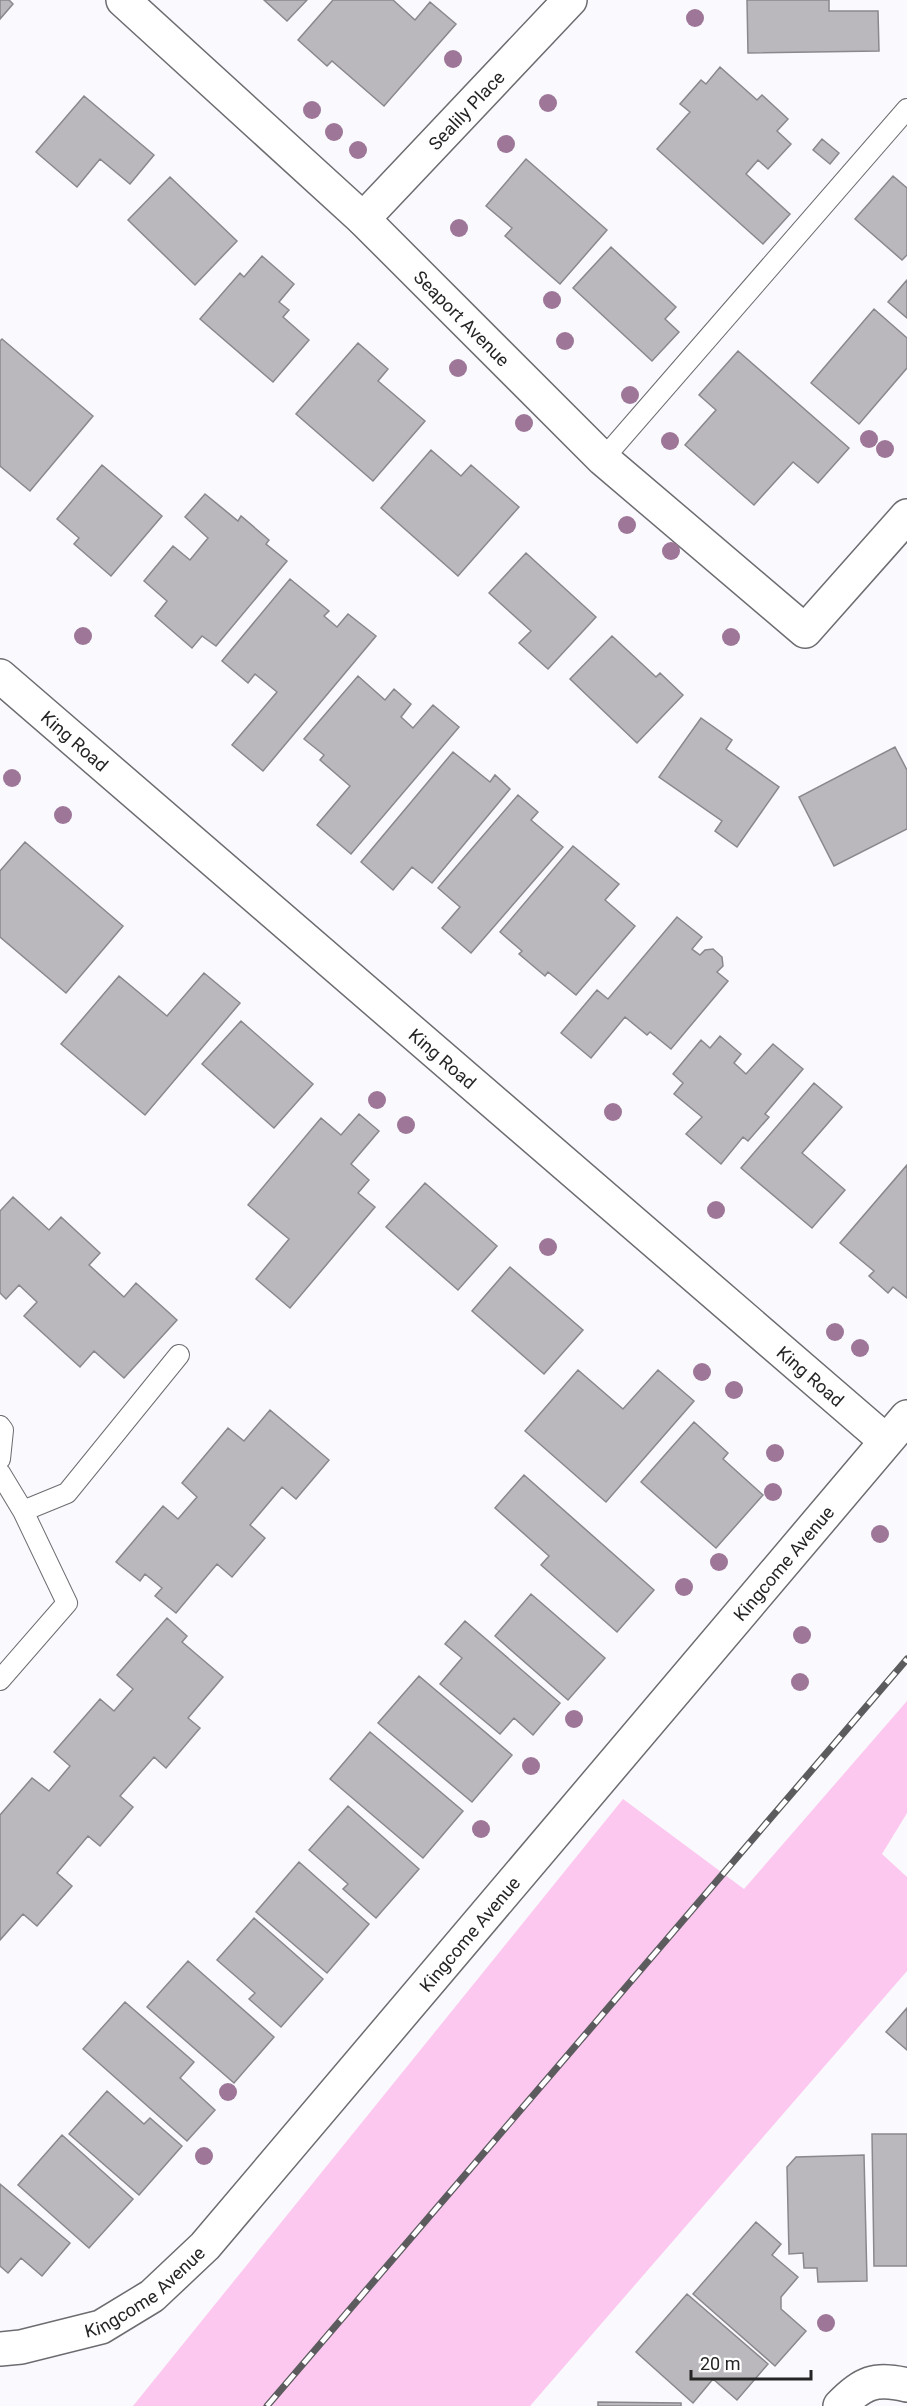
<svg xmlns="http://www.w3.org/2000/svg" width="907" height="2406" font-family="Roboto,sans-serif">
	<style>
		.green { fill: #fdc8ef }
		.building { fill: #bab8bc; stroke: #8a888c; stroke-width: 1.5 }
		.lines { fill: none; stroke-linecap: round; stroke-linejoin: round }
		.lane-casing { stroke: #6d6d71; stroke-width: 22 }
		.street-casing { stroke: #6d6d71; stroke-width: 36 }
		.lane { stroke: #fff; stroke-width: 20 }
		.street { stroke: #fff; stroke-width: 33 }
		.rail-casing { stroke: #5c5c5e; stroke-width: 7 }
		.rail { stroke: #fff; stroke-width: 4.5; stroke-dasharray: 14; stroke-linecap: butt }
		.tree { fill: #9d7698 }
		.labels { text-anchor: middle; dominant-baseline: central; stroke-width: 4.5; stroke-linejoin: round; paint-order: stroke }
		.street-label { font-size: 18px; fill: #252526; stroke: #fff }
	</style>
	<rect width="100%" height="100%" fill="#f9f9fe"/>
	<path class="green" d="M 907,1701 L 907,1813 L 882,1854 L 907,1877 L 907,1971 L 530,2406 L 133,2406 L 623,1799 L 744,1889 Z"/>
	<path class="building" d="M 0,0 L 9,0 L 13,4 L 0,19 Z
		M 264,0 L 307,0 L 287,21 Z
		M 333,0 L 393,0 L 415,20 L 430,2 L 456,24 L 384,106 L 332,61 L 327,66 L 298,40 Z
		M 747,0 L 829,0 L 829,11 L 878,11 L 879,51 L 748,53 Z
		M 720,67 L 757,100 L 762,95 L 788,119 L 777,131 L 791,144 L 768,169 L 758,160 L 746,174 L 790,214 L 763,244 L 657,149 L 690,112 L 680,104 L 701,80 L 706,84 Z
		M 84,96 L 154,155 L 130,184 L 100,159 L 77,187 L 36,152 Z
		M 822,139 L 839,153 L 830,164 L 813,150 Z
		M 526,159 L 607,230 L 560,284 L 505,236 L 512,228 L 486,206 Z
		M 893,176 L 907,188 L 907,255 L 902,260 L 855,219 Z
		M 170,177 L 237,241 L 195,285 L 128,220 Z
		M 611,247 L 676,307 L 665,319 L 679,332 L 652,361 L 573,288 Z
		M 262,256 L 294,284 L 279,302 L 289,310 L 283,317 L 309,340 L 273,382 L 200,319 L 240,273 L 244,277 Z
		M 907,280 L 907,318 L 888,302 Z
		M 874,309 L 907,338 L 907,368 L 859,424 L 811,383 Z
		M 2,339 L 93,416 L 30,491 L 0,466 L 0,341 Z
		M 358,343 L 388,369 L 378,381 L 425,421 L 373,481 L 296,414 Z
		M 738,351 L 849,448 L 818,483 L 793,462 L 754,505 L 685,445 L 716,410 L 699,395 Z
		M 431,450 L 461,476 L 471,465 L 519,507 L 458,576 L 381,508 Z
		M 102,465 L 162,516 L 111,576 L 74,544 L 79,538 L 57,519 Z
		M 205,494 L 238,521 L 241,516 L 269,540 L 266,544 L 287,561 L 216,646 L 202,636 L 192,648 L 155,616 L 167,601 L 144,581 L 173,546 L 190,560 L 208,538 L 185,517 Z
		M 526,553 L 596,617 L 548,669 L 519,643 L 531,631 L 489,593 Z
		M 290,579 L 329,611 L 324,616 L 337,627 L 348,614 L 376,636 L 263,771 L 232,745 L 277,692 L 255,674 L 248,683 L 222,661 Z
		M 612,636 L 656,677 L 660,673 L 683,695 L 637,743 L 570,679 Z
		M 358,676 L 385,700 L 394,689 L 411,704 L 401,717 L 413,728 L 433,705 L 459,727 L 351,854 L 317,825 L 350,786 L 320,760 L 324,755 L 304,739 Z
		M 701,718 L 732,740 L 726,749 L 779,787 L 737,847 L 715,831 L 722,821 L 659,777 Z
		M 895,747 L 907,770 L 907,829 L 834,866 L 799,797 Z
		M 453,752 L 490,782 L 495,775 L 510,789 L 432,883 L 412,867 L 393,890 L 361,862 Z
		M 518,795 L 538,812 L 531,820 L 563,847 L 471,953 L 442,928 L 460,907 L 438,888 Z
		M 25,842 L 123,926 L 66,993 L 0,937 L 0,871 Z
		M 573,846 L 619,884 L 605,900 L 635,926 L 576,995 L 548,972 L 545,976 L 519,954 L 522,951 L 500,932 Z
		M 677,917 L 702,937 L 692,949 L 700,955 L 705,950 L 713,949 L 722,957 L 723,966 L 717,972 L 728,981 L 671,1049 L 650,1032 L 647,1035 L 625,1017 L 591,1058 L 561,1033 L 597,990 L 608,999 Z
		M 204,973 L 240,1003 L 145,1115 L 61,1044 L 119,976 L 167,1016 Z
		M 241,1021 L 313,1084 L 274,1128 L 202,1064 Z
		M 720,1036 L 741,1054 L 734,1063 L 746,1074 L 773,1044 L 803,1069 L 765,1114 L 769,1117 L 748,1141 L 743,1137 L 721,1164 L 686,1134 L 702,1117 L 674,1094 L 683,1083 L 673,1074 L 701,1040 L 710,1048 Z
		M 814,1083 L 842,1107 L 802,1153 L 845,1190 L 812,1228 L 741,1168 Z
		M 359,1114 L 379,1131 L 351,1164 L 369,1180 L 358,1193 L 375,1207 L 290,1308 L 256,1279 L 289,1239 L 248,1205 L 321,1118 L 341,1135 Z
		M 907,1165 L 907,1298 L 893,1287 L 888,1293 L 869,1276 L 874,1271 L 840,1243 Z
		M 425,1183 L 497,1246 L 458,1290 L 386,1227 Z
		M 13,1197 L 49,1230 L 61,1217 L 100,1253 L 89,1265 L 124,1297 L 136,1283 L 177,1320 L 124,1378 L 94,1351 L 80,1367 L 24,1316 L 37,1302 L 19,1285 L 6,1299 L 0,1293 L 0,1211 Z
		M 510,1267 L 583,1330 L 544,1374 L 472,1311 Z
		M 578,1370 L 623,1409 L 658,1370 L 694,1401 L 606,1502 L 525,1431 Z
		M 270,1410 L 329,1460 L 296,1499 L 282,1487 L 250,1525 L 265,1538 L 232,1577 L 217,1564 L 176,1613 L 155,1596 L 162,1588 L 145,1574 L 140,1581 L 116,1562 L 163,1506 L 178,1519 L 197,1497 L 182,1483 L 228,1428 L 244,1441 Z
		M 694,1422 L 728,1453 L 723,1459 L 763,1495 L 716,1548 L 641,1482 Z
		M 524,1475 L 654,1590 L 617,1632 L 541,1565 L 549,1556 L 495,1508 Z
		M 531,1594 L 605,1658 L 568,1700 L 495,1636 Z
		M 167,1618 L 187,1636 L 182,1642 L 223,1677 L 188,1718 L 200,1728 L 166,1768 L 154,1757 L 120,1796 L 133,1807 L 100,1846 L 88,1836 L 57,1873 L 72,1886 L 37,1926 L 23,1914 L 0,1940 L 0,1815 L 32,1778 L 49,1791 L 70,1766 L 54,1752 L 100,1699 L 114,1711 L 133,1689 L 117,1675 Z
		M 465,1621 L 560,1703 L 533,1735 L 514,1718 L 500,1734 L 440,1684 L 462,1658 L 445,1644 Z
		M 419,1676 L 512,1755 L 472,1802 L 378,1723 Z
		M 370,1732 L 463,1811 L 423,1858 L 330,1779 Z
		M 348,1806 L 419,1869 L 376,1918 L 343,1889 L 348,1884 L 309,1850 Z
		M 299,1862 L 369,1924 L 327,1973 L 256,1912 Z
		M 254,1918 L 323,1979 L 281,2027 L 249,1999 L 255,1993 L 217,1960 Z
		M 188,1961 L 274,2037 L 234,2083 L 147,2007 Z
		M 125,2002 L 194,2062 L 180,2078 L 215,2110 L 187,2141 L 83,2049 Z
		M 907,2008 L 907,2050 L 886,2032 Z
		M 107,2091 L 144,2124 L 150,2118 L 182,2146 L 139,2195 L 69,2134 Z
		M 872,2134 L 907,2134 L 907,2266 L 874,2266 Z
		M 62,2135 L 133,2199 L 89,2248 L 18,2185 Z
		M 864,2155 L 867,2281 L 818,2282 L 817,2268 L 804,2268 L 803,2253 L 789,2254 L 787,2167 L 796,2157 Z
		M 0,2184 L 70,2243 L 42,2276 L 21,2258 L 8,2273 L 0,2266 Z
		M 756,2222 L 781,2244 L 772,2255 L 798,2277 L 781,2297 L 781,2309 L 806,2331 L 775,2366 L 693,2294 Z
		M 687,2294 L 768,2364 L 737,2400 L 713,2379 L 693,2403 L 636,2352 Z
		M 598,2402 L 681,2403 L 681,2406 L 598,2406 Z"/>
	<g class="lines">
		<defs>
			<path id="lane" d="M 603,459 L 907,109
				M 0,1426 L 3,1430 L 0,1459
				M 0,1473 L 23,1511 L 67,1603 L 0,1680
				M 23,1511 L 67,1493 L 179,1355"/>
			<g id="street">
				<path id="s1" d="M 123,0 L 363,219 L 603,459 L 805,631 L 907,516"/>
				<path id="s2" d="M 363,219 L 570,0"/>
				<path id="s3" d="M 0,676 L 886,1441"/>
				<path id="s4" d="M 0,2349 L 21,2347 L 101,2327 L 152,2296 L 205,2246 L 907,1417"/>
				<path d="M 840,2406 C 862,2383 875,2377 907,2385"/>
			</g>
		</defs>
		<use href="#lane" class="lane-casing"/>
		<use href="#street" class="street-casing"/>
		<use href="#lane" class="lane"/>
		<use href="#street" class="street"/>
		<defs>
			<path id="rail" d="M 267,2406 L 907,1659"/>
		</defs>
		<use href="#rail" class="rail-casing"/>
		<use href="#rail" class="rail"/>
	</g>
	<g class="tree">
		<circle cx="695" cy="18" r="9"/>
		<circle cx="453" cy="59" r="9"/>
		<circle cx="548" cy="103" r="9"/>
		<circle cx="312" cy="110" r="9"/>
		<circle cx="334" cy="132" r="9"/>
		<circle cx="506" cy="144" r="9"/>
		<circle cx="358" cy="150" r="9"/>
		<circle cx="459" cy="228" r="9"/>
		<circle cx="552" cy="300" r="9"/>
		<circle cx="565" cy="341" r="9"/>
		<circle cx="458" cy="368" r="9"/>
		<circle cx="630" cy="395" r="9"/>
		<circle cx="524" cy="423" r="9"/>
		<circle cx="869" cy="439" r="9"/>
		<circle cx="670" cy="441" r="9"/>
		<circle cx="885" cy="449" r="9"/>
		<circle cx="627" cy="525" r="9"/>
		<circle cx="671" cy="551" r="9"/>
		<circle cx="83" cy="636" r="9"/>
		<circle cx="731" cy="637" r="9"/>
		<circle cx="12" cy="778" r="9"/>
		<circle cx="63" cy="815" r="9"/>
		<circle cx="377" cy="1100" r="9"/>
		<circle cx="613" cy="1112" r="9"/>
		<circle cx="406" cy="1125" r="9"/>
		<circle cx="716" cy="1210" r="9"/>
		<circle cx="548" cy="1247" r="9"/>
		<circle cx="835" cy="1332" r="9"/>
		<circle cx="860" cy="1348" r="9"/>
		<circle cx="702" cy="1372" r="9"/>
		<circle cx="734" cy="1390" r="9"/>
		<circle cx="775" cy="1453" r="9"/>
		<circle cx="773" cy="1492" r="9"/>
		<circle cx="880" cy="1534" r="9"/>
		<circle cx="719" cy="1562" r="9"/>
		<circle cx="684" cy="1587" r="9"/>
		<circle cx="802" cy="1635" r="9"/>
		<circle cx="800" cy="1682" r="9"/>
		<circle cx="574" cy="1719" r="9"/>
		<circle cx="531" cy="1766" r="9"/>
		<circle cx="481" cy="1829" r="9"/>
		<circle cx="228" cy="2092" r="9"/>
		<circle cx="204" cy="2156" r="9"/>
		<circle cx="826" cy="2323" r="9"/>
	</g>
	<g class="labels">
		<g class="street-label">
			<text stroke="none"><textPath href="#s2" startOffset="150">Sealily Place</textPath></text>
			<text stroke="none"><textPath href="#s1" startOffset="465">Seaport Avenue</textPath></text>
			<text stroke="none"><textPath href="#s3" startOffset="99">King Road</textPath></text>
			<text stroke="none"><textPath href="#s3" startOffset="585">King Road</textPath></text>
			<text stroke="none"><textPath href="#s3" startOffset="1071">King Road</textPath></text>
			<text stroke="none"><textPath href="#s4" startOffset="1131">Kingcome Avenue</textPath></text>
			<text stroke="none"><textPath href="#s4" startOffset="645">Kingcome Avenue</textPath></text>
			<text stroke="none"><textPath href="#s4" startOffset="159">Kingcome Avenue</textPath></text>
		</g>
	</g>
	<path d="M691 2370v9h120v-9" fill="none" stroke="#252526" stroke-width="3"/>
	<text x="700" y="2370" font-size="18" fill="#252526" stroke="#ffffff" stroke-width="4.5" paint-order="stroke">20 m</text>
</svg>
